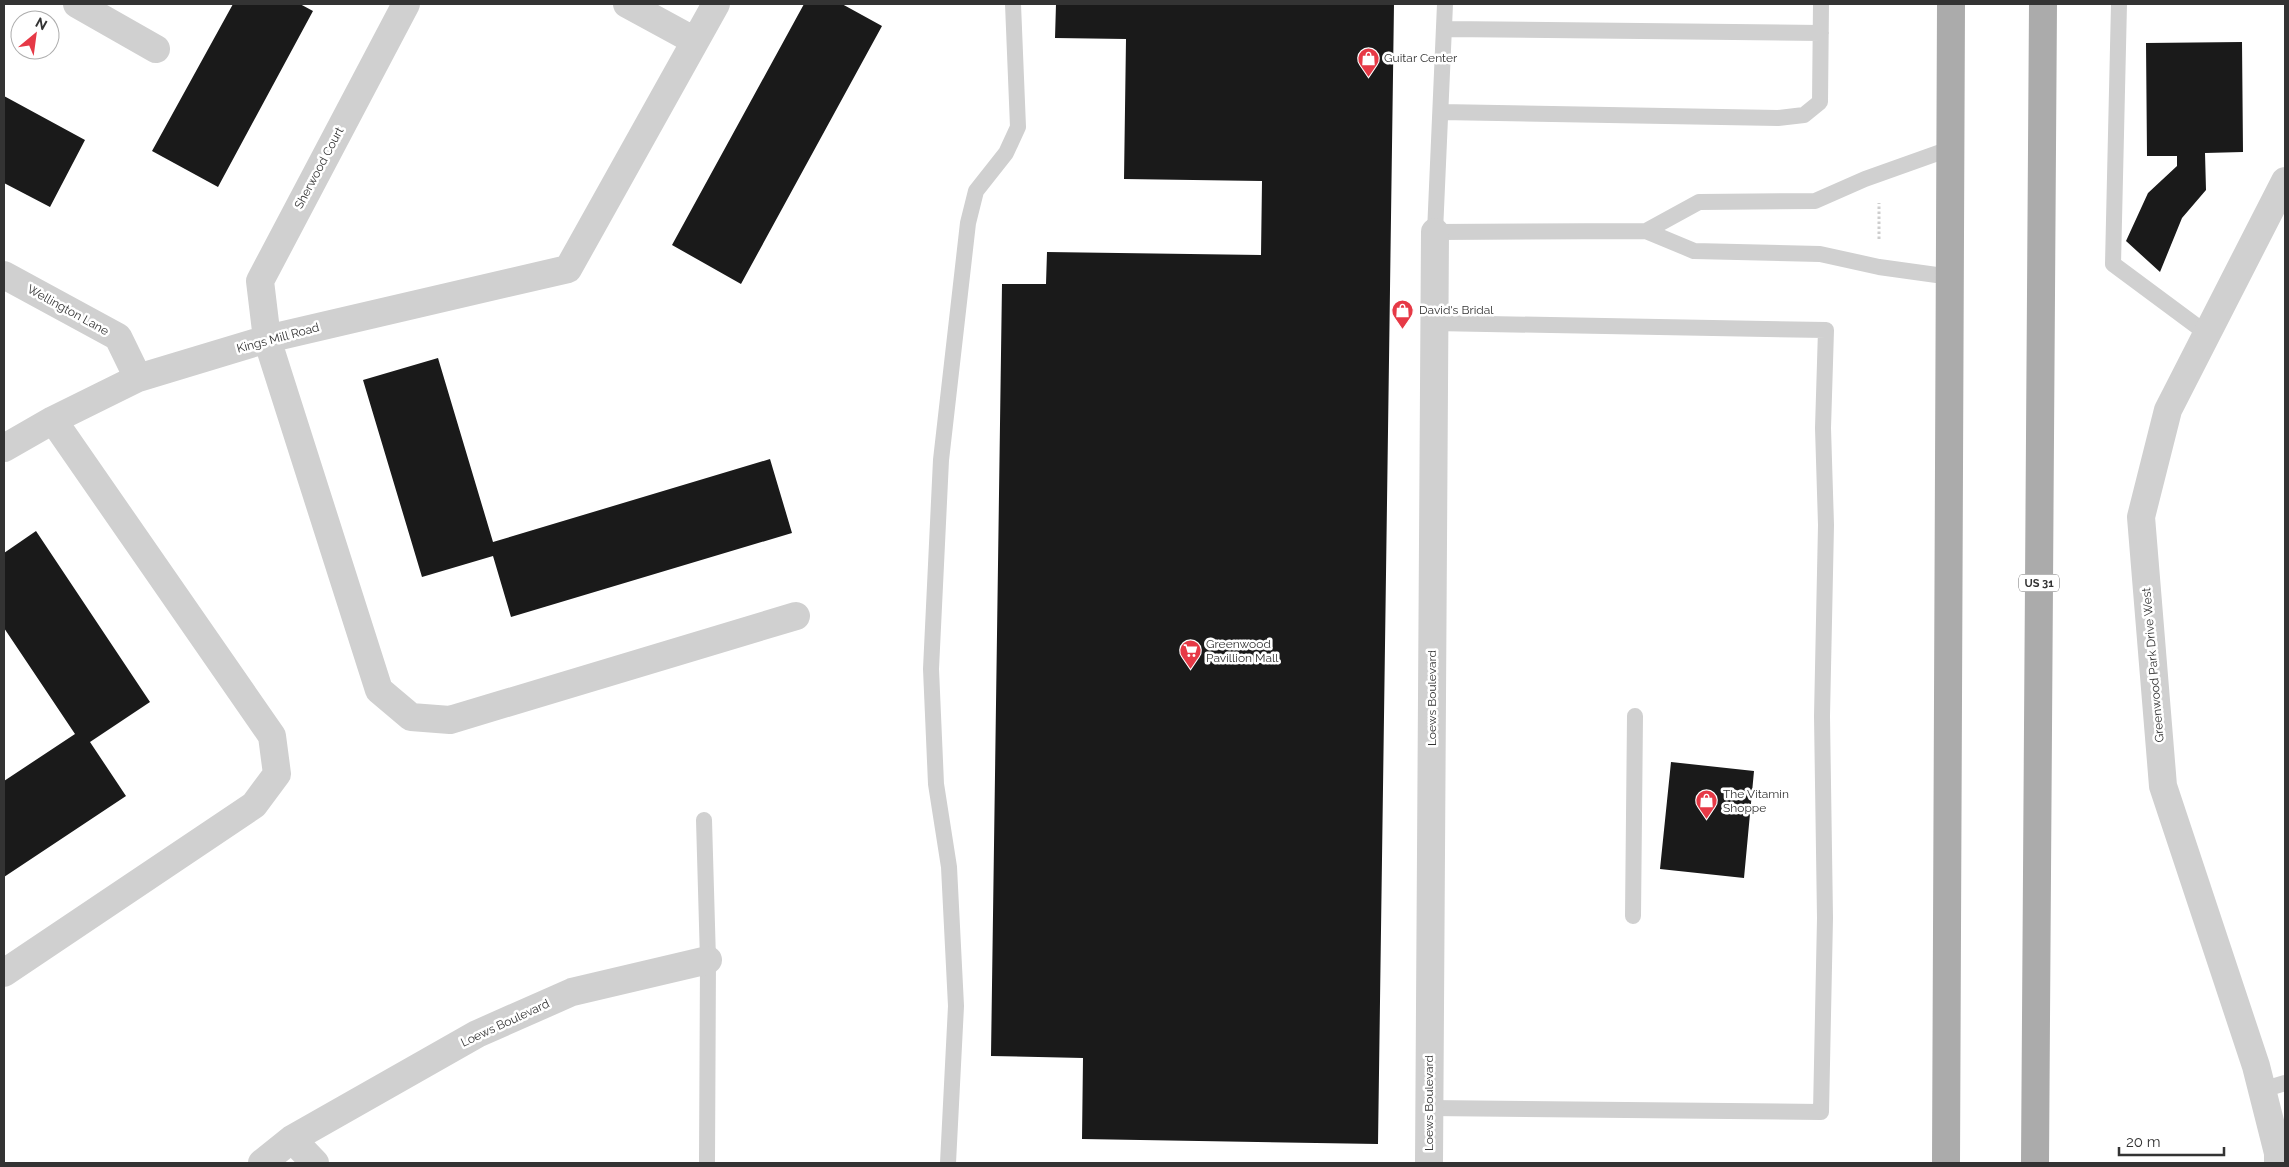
<svg xmlns="http://www.w3.org/2000/svg" width="2289" height="1167" font-family="Raleway,sans-serif">
	<style>
		.building { fill: #1a1a1a }
		.lines { fill: none; stroke-linecap: round; stroke-linejoin: round }
		.path { stroke: #cdcdcd; stroke-width: 3; stroke-dasharray: 2.5 2.5; stroke-linecap: butt }
		.lane { stroke: #d0d0d0; stroke-width: 16 }
		.street { stroke: #d0d0d0; stroke-width: 28 }
		.primary { stroke: #ababab; stroke-width: 28 }
		.labels { text-anchor: middle; dominant-baseline: central; stroke-width: 5; stroke-linejoin: round; paint-order: stroke }
		.shield { fill: #fff; stroke: #707070; stroke-width: 1 }
		.shield-label { font-size: 11px; font-weight: bold; fill: #333 }
		.poi-label { font-size: 12px; fill: #333; stroke: #fff; text-anchor: start }
		.street-label { font-size: 12px; fill: #333; stroke: #fff }
	</style>
	<rect width="100%" height="100%" fill="#fff"/>
	<path class="building" d="M 233,4 L 300,4 L 313,11 L 218,187 L 152,151 Z
		M 804,4 L 842,4 L 882,26 L 741,284 L 672,245 Z
		M 1056,4 L 1394,4 L 1378,1144 L 1082,1139 L 1083,1058 L 991,1056 L 1002,284 L 1046,284 L 1047,252 L 1261,255 L 1262,181 L 1124,179 L 1126,39 L 1055,38 Z
		M 2242,42 L 2243,152 L 2205,153 L 2206,190 L 2182,218 L 2160,272 L 2126,241 L 2148,193 L 2177,166 L 2177,156 L 2147,156 L 2146,43 Z
		M 4,96 L 85,140 L 50,207 L 4,183 Z
		M 438,358 L 493,542 L 770,459 L 792,533 L 511,617 L 493,556 L 422,577 L 363,380 Z
		M 36,531 L 150,702 L 90,742 L 126,796 L 4,877 L 4,781 L 75,734 L 4,628 L 4,553 Z
		M 1671,762 L 1754,771 L 1744,878 L 1660,869 Z"/>
	<g class="lines">
		<path class="path" d="M 1879,239 L 1879,203"/>
		<path class="lane" d="M 1445,4 L 1435,232 L 1646,231
			M 2119,4 L 2113,264 L 2206,333
			M 1444,29 L 1821,33
			M 1441,112 L 1778,118 L 1804,115 L 1820,102 L 1821,4
			M 1951,277 L 1879,267 L 1820,254 L 1694,251 L 1646,231 L 1699,202 L 1815,201 L 1865,179 L 1952,148
			M 704,820 L 708,960 L 707,1163
			M 1633,916 L 1635,716
			M 2262,1090 L 2285,1083
			M 1429,1108 L 1821,1112 L 1825,918 L 1822,716 L 1826,525 L 1823,428 L 1826,330 L 1434,323
			M 948,1163 L 956,1006 L 949,867 L 936,784 L 931,669 L 941,460 L 968,223 L 976,191 L 1006,153 L 1018,127 L 1013,4"/>
		<path class="street" d="M 77,4 L 156,49
			M 406,4 L 260,281 L 267,339 L 379,690 L 411,717 L 450,720 L 796,616
			M 627,4 L 695,41
			M 4,275 L 118,337 L 138,378
			M 4,448 L 53,420 L 138,378 L 267,339 L 568,269 L 716,4
			M 4,973 L 254,805 L 277,774 L 272,736 L 53,420
			M 292,1139 L 315,1163
			M 262,1163 L 292,1139 L 477,1034 L 572,992 L 708,960
			M 1429,1163 L 1435,232
			M 2278,1163 L 2278,1153 L 2256,1066 L 2163,786 L 2141,517 L 2168,410 L 2285,181"/>
		<path class="primary" d="M 1946,1163 L 1951,4
			M 2035,1163 L 2043,4"/>
	</g>
	<defs>
		<symbol id="shop-pin" viewBox="-11 -11 22 30"><path d="M0 17L-7.5 6A9.5 9.5 0 1 1 7.5 6Z" fill="#e63946" stroke="#fff"/><path d="M-5-2.5h2.3a2.7 3.5 0 0 1 5.4 0H5L5.5 6h-11ZM-1.5-2.5h3a1.5 2.3 0 0 0-3 0Z" fill="#fff"/></symbol>
		<symbol id="supermarket-pin" viewBox="-11 -11 22 30"><path d="M0 17L-7.5 6A9.5 9.5 0 1 1 7.5 6Z" fill="#e63946" stroke="#fff"/><path d="M-6-5.5h2.5l.6 2H6L4.5 2H-2.5L-4.4-4H-6ZM-1.5 3.2a1.3 1.3 0 1 0 .1 0ZM3 3.2a1.3 1.3 0 1 0 .1 0Z" fill="#fff"/></symbol>
	</defs>
	<g fill-rule="evenodd">
		<use href="#shop-pin" x="1356" y="46" width="25" height="34"/>
		<use href="#shop-pin" x="1390" y="298" width="25" height="34"/>
		<use href="#supermarket-pin" x="1178" y="638" width="25" height="34"/>
		<use href="#shop-pin" x="1694" y="788" width="25" height="34"/>
	</g>
	<g class="labels">
		<rect class="shield" x="2019" y="574.5" width="40" height="17" rx="4"/>
		<g class="shield-label">
			<text x="2039" y="583">US 31</text>
		</g>
		<g class="poi-label">
			<text x="1384" y="58">Guitar Center</text>
			<text x="1419" y="310">David's Bridal</text>
			<text x="1206" y="644">Greenwood<tspan x="1206" dy="14">Pavillion Mall</tspan></text>
			<text x="1723" y="794">The Vitamin<tspan x="1723" dy="14">Shoppe</tspan></text>
		</g>
		<g class="street-label">
			<text transform="translate(319 168) rotate(-62)">Sherwood Court</text>
			<text transform="translate(68 310) rotate(29)">Wellington Lane</text>
			<text transform="translate(278 338) rotate(-15)">Kings Mill Road</text>
			<text transform="translate(2153 665) rotate(-95)">Greenwood Park Drive West</text>
			<text transform="translate(1432 698) rotate(-90)">Loews Boulevard</text>
			<text transform="translate(505 1023) rotate(-25)">Loews Boulevard</text>
			<text transform="translate(1429 1103) rotate(-90)">Loews Boulevard</text>
		</g>
	</g>
	<rect width="2289" height="1167" fill="none" stroke="#333333" stroke-width="10"/>
	<g transform="translate(35 35) rotate(29)"><circle r="24" fill="#ffffff" stroke="#adadad"/>
	<path d="M0-4L9 19L0 12L-9 19Z" fill="#e63946"/>
	<text y="-8" font-size="14" font-weight="bold" text-anchor="middle" fill="#333333">N</text>
	</g>
	<path d="M2119 1147v8h105v-8" fill="none" stroke="#333333" stroke-width="2.5"/>
	<text x="2126" y="1147" font-size="15" fill="#333333" stroke="#ffffff" stroke-width="4" paint-order="stroke">20 m</text>
</svg>
